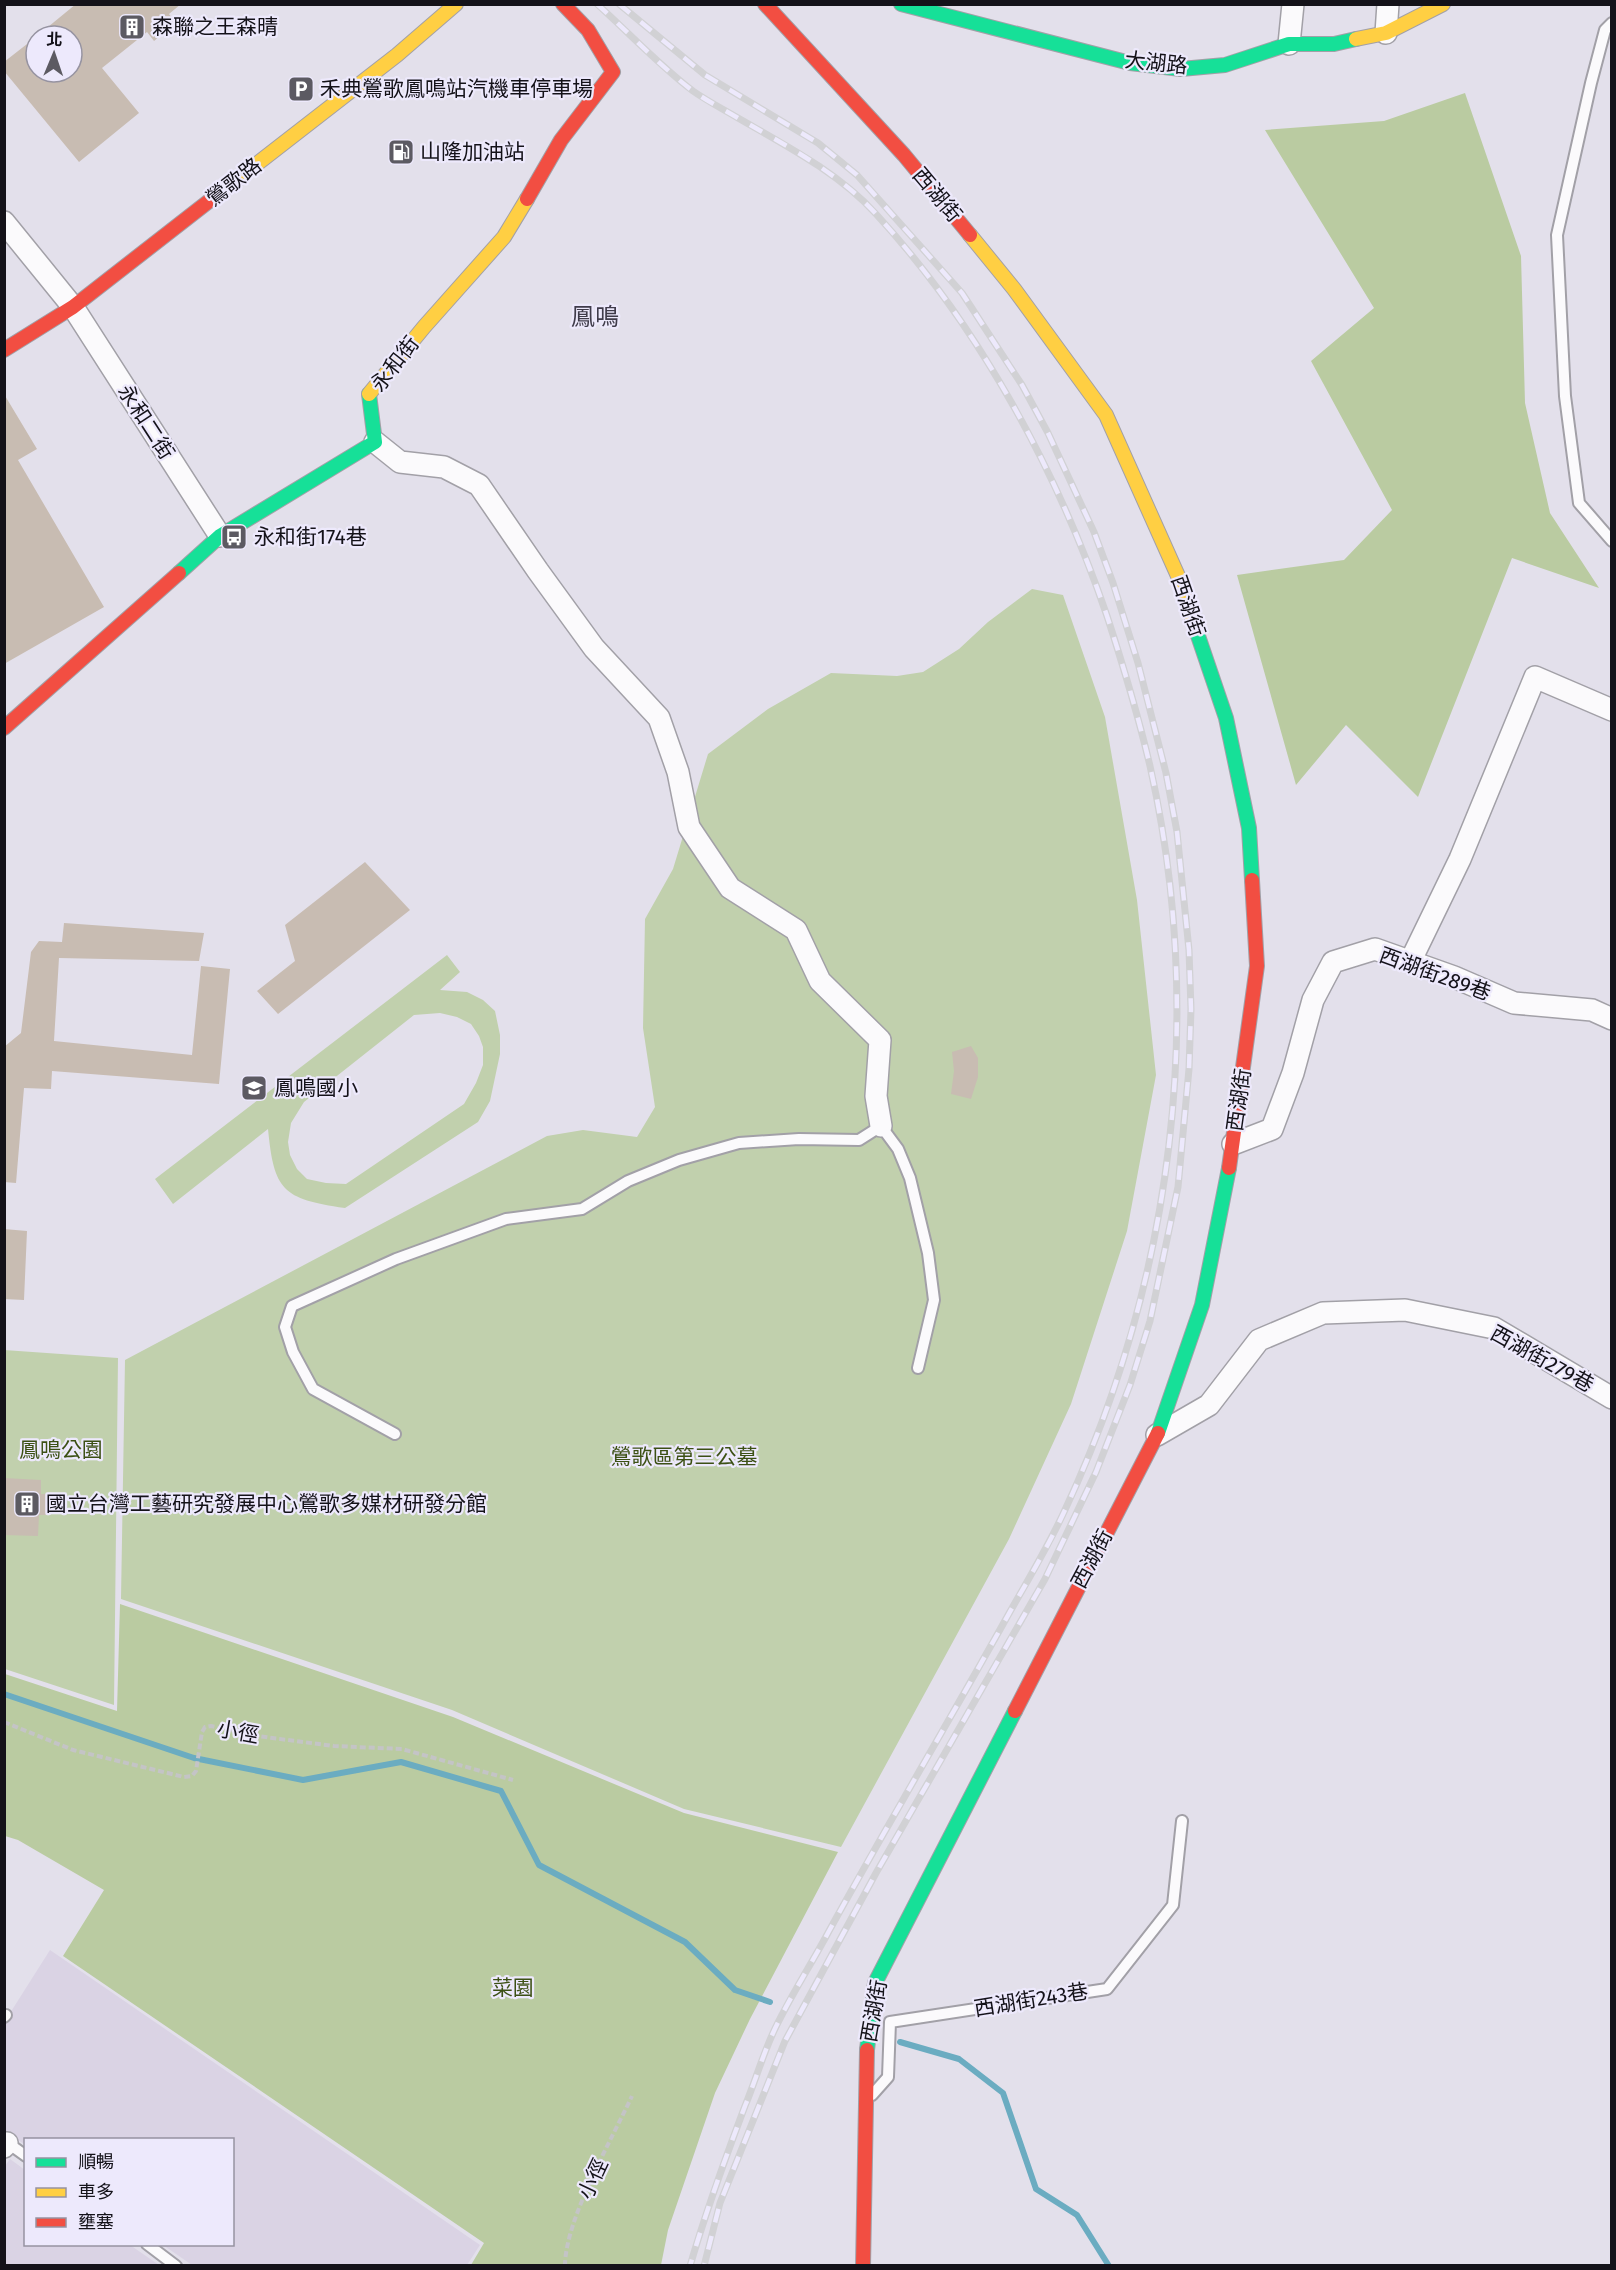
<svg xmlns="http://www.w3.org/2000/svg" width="1616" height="2270" font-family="'Fira Sans','Noto Sans TC',sans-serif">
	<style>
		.industrial { fill: #dad3e4 }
		.green { fill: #c1d0ad; fill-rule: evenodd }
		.forest { fill: #bacba1 }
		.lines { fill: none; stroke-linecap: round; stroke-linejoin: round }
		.stream { stroke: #6bacc1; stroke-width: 6 }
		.building { fill: #c8bcb2 }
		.lane-casing { stroke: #a2a0a7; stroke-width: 14 }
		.street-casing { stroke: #a2a0a7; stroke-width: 24 }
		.fast-casing { stroke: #a2a0a7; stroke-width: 16 }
		.slow-casing { stroke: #a2a0a7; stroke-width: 16 }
		.jam-casing { stroke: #a2a0a7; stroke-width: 16 }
		.path { stroke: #c4c4c6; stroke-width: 4; stroke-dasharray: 6 3; stroke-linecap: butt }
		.lane { stroke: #fbfafc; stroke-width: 10 }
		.street { stroke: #fbfafc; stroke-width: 21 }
		.fast { stroke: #16e098; stroke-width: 14 }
		.slow { stroke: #ffcf43; stroke-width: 14 }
		.jam { stroke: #f24e42; stroke-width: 14 }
		.rail-casing { stroke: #d1d1d4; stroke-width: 7 }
		.rail { stroke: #ede9fc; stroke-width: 4.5; stroke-dasharray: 14; stroke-linecap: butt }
		.labels { text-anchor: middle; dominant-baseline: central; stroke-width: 4.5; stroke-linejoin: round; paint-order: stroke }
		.poi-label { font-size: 21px; fill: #141219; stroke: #ede9fc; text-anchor: start }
		.street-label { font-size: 21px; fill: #141219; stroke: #ede9fc }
		.park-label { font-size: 21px; fill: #3c5014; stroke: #ede9fc }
		.quarter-label { font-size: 24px; fill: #403c4b; stroke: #ede9fc }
	</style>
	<rect width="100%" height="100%" fill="#e3e0eb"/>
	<path class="industrial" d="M 50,1950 L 480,2245 L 467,2265 L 192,2265 L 163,2245 L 232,2244 L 232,2140 L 26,2140 L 25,2145 L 5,2130 L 5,2021 Z
		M 10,2159 L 25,2170 L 26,2244 L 130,2245 L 159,2265 L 5,2265 L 5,2166 Z"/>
	<path class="green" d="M 1032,589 L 1063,595 L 1105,717 L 1137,900 L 1156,1075 L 1127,1231 L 1071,1404 L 1009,1539 L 841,1847 L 684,1809 L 452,1710 L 121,1599 L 125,1360 L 547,1136 L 583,1130 L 637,1137 L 655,1107 L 643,1028 L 645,919 L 673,869 L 708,754 L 768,709 L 831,673 L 897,676 L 923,672 L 959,649 L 988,622 Z
		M 447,955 L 460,972 L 440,990 L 467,992 L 483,1000 L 495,1011 L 500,1035 L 500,1054 L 490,1101 L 478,1122 L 345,1208 C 282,1199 274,1190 268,1129 L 173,1204 L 155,1179 ZM 440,1013 L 457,1017 L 471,1024 L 479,1036 L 483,1047 L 483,1065 L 476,1083 L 464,1104 L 346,1184 L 326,1183 L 307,1179 L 297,1169 L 290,1155 L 288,1142 L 291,1123 L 304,1102 L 414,1015 Z
		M 4,1350 L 118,1358 L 114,1705 L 5,1669 Z"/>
	<path class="forest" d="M 1465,93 L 1521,256 L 1525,403 L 1550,513 L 1599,588 L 1512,558 L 1418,797 L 1346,725 L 1296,785 L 1237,575 L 1344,560 L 1392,510 L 1311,361 L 1374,308 L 1265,130 L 1384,121 Z
		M 120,1604 L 453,1717 L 684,1813 L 838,1852 L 750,2019 L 715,2093 L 668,2230 L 661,2265 L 471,2265 L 484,2243 L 63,1956 L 104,1890 L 18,1840 L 5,1836 L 5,1674 L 117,1711 Z"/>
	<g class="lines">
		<path class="stream" d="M 4,1694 L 194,1758 L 303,1780 L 401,1762 L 501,1791 L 539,1865 L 685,1942 L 735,1990 L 770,2002
			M 900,2042 L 959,2059 L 1003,2093 L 1036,2189 L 1077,2215 L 1109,2266"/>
	</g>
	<path class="building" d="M 76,4 L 181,4 L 169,14 L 176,23 L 154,41 L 147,32 L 102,68 L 139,113 L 79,162 L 4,71 L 4,62 L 36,37 L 36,72 L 72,72 L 72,36 L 37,36 Z
		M 4,394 L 37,449 L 18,460 L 104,607 L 4,664 Z
		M 365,862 L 410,910 L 278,1014 L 257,991 L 295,961 L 285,925 Z
		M 64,923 L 204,933 L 199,961 L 59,958 L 54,1041 L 192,1055 L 201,966 L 230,969 L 219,1084 L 52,1071 L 51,1089 L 24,1088 L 16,1183 L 4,1182 L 4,1047 L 21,1033 L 31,952 L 39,941 L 62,942 Z
		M 971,1046 L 978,1058 L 978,1077 L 971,1099 L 951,1094 L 954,1071 L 952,1052 Z
		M 4,1229 L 27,1231 L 24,1300 L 4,1299 Z
		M 4,1478 L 41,1480 L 41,1494 L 49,1494 L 49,1515 L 39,1515 L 38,1536 L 4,1535 Z"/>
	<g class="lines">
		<defs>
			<path id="lane" d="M 1612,23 L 1605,30 L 1591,83 L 1557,235 L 1565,396 L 1579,503 L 1612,541
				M 395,1434 L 313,1389 L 293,1352 L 285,1327 L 292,1306 L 396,1259 L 506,1219 L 582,1209 L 628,1181 L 679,1160 L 739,1143 L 799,1139 L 859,1140 L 881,1126 L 898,1149 L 910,1178 L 928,1253 L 934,1300 L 918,1368
				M 4,2017 L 6,2015
				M 872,2095 L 888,2077 L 890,2022 L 1107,1989 L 1173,1905 L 1182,1821
				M 5,2141 L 26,2156
				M 147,2244 L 176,2266"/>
			<path id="street" d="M 1386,33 L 1388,4
				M 1289,44 L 1293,4
				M 4,222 L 73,307 L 220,536
				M 375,442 L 400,462 L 444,467 L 479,485 L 538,571 L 594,648 L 659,718 L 678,772 L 689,827 L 730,888 L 796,930 L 820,981 L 880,1040 L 876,1096 L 881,1126
				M 1410,962 L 1460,859 L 1535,677 L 1612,710
				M 1233,1144 L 1272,1129 L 1293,1073 L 1313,1000 L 1333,962 L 1375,949 L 1454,977 L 1514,1003 L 1592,1010 L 1612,1019
				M 1157,1435 L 1209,1405 L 1259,1340 L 1323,1313 L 1405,1310 L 1494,1328 L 1612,1398
				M 4,2147 L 7,2143"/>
			<path id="fast" d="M 901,4 L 1130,63 L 1181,69 L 1225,65 L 1289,44 L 1334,44 L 1356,39
				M 179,573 L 220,536 L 375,442 L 369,394
				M 1194,624 L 1226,718 L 1249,828 L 1252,880
				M 1158,1433 L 1202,1305 L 1229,1168
				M 867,2050 L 875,1983 L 1015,1711"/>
			<path id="slow" d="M 1356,39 L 1386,33 L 1443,4
				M 213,198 L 397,55 L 456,4
				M 970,235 L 1014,289 L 1106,415 L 1178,576 L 1194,624
				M 369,394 L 424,327 L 504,237 L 527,199"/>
			<path id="jam" d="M 765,4 L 904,155 L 970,235
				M 527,199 L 561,140 L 613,72 L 588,30 L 563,4
				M 4,350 L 73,307 L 213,198
				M 4,728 L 179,573
				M 1229,1168 L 1257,966 L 1252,880
				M 1015,1711 L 1158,1433
				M 863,2266 L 867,2050"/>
		</defs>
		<use href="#lane" class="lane-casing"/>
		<use href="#street" class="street-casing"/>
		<use href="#fast" class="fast-casing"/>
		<use href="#slow" class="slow-casing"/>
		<use href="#jam" class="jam-casing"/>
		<path class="path" d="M 4,1722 L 73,1750 L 184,1777 L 192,1776 L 196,1771 L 202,1732 L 205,1727 L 211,1726 L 257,1736 L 334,1746 L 402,1749 L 513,1780
			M 565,2266 C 565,2220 612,2139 632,2096"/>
		<use href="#lane" class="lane"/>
		<use href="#street" class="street"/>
		<use href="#fast" class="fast"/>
		<use href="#slow" class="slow"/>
		<use href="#jam" class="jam"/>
		<defs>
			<path id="rail" d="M 597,4 C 628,32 660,66 693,91 C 707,101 723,109 738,118 C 785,145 839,173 876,214 C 979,326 1058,472 1107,616 C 1123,665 1138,715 1150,766 C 1206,1016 1173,1280 1064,1512 C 1046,1551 1023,1588 1002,1626 C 945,1728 885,1829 829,1931 C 811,1965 789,1998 773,2033 C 762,2057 755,2082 745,2106 C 725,2159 706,2211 690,2266
				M 619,4 L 705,75 L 818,143 L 857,175 L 962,293 L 1022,385 L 1048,433 L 1094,532 L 1113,583 L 1138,663 L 1166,773 L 1177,832 L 1189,950 L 1191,1009 L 1189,1069 L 1178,1187 L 1150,1321 L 1130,1385 L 1096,1472 L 1045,1579 L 876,1873 L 785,2041 L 720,2203 L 704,2266"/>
		</defs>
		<use href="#rail" class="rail-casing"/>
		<use href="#rail" class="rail"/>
	</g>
	<defs>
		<symbol id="building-square" viewBox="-11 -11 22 22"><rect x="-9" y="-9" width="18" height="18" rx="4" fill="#5c5a62" stroke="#ede9fc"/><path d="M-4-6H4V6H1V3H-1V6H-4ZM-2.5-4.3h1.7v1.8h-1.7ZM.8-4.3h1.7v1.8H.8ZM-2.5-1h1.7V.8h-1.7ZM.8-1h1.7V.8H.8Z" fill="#fff"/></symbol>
		<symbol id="parking-square" viewBox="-11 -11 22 22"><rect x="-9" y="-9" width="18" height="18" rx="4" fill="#5c5a62" stroke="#ede9fc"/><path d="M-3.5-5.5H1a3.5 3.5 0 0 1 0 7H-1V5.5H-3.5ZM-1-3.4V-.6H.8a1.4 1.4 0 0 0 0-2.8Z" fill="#fff"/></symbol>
		<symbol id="fuel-square" viewBox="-11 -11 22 22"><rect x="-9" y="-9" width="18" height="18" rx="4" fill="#5c5a62" stroke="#ede9fc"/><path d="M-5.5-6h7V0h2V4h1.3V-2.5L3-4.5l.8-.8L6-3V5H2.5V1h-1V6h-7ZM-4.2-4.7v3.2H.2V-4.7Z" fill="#fff"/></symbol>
		<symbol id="bus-square" viewBox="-11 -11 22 22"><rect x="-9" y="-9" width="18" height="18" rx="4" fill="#5c5a62" stroke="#ede9fc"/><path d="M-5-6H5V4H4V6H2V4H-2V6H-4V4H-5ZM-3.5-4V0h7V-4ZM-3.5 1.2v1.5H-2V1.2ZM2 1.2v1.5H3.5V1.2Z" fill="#fff"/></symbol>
		<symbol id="school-square" viewBox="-11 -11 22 22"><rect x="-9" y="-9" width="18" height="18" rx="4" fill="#5c5a62" stroke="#ede9fc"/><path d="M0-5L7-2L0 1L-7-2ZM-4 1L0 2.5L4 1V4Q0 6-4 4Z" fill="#fff"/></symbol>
	</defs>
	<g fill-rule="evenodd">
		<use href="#building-square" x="117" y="12" width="30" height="30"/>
		<use href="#parking-square" x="286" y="74" width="30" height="30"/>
		<use href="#fuel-square" x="386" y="137" width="30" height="30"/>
		<use href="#bus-square" x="219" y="522" width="30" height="30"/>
		<use href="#school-square" x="239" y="1073" width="30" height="30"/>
		<use href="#building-square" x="12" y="1489" width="30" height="30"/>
	</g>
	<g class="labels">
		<g class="poi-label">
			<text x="152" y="27">森聯之王森晴</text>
			<text x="320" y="89">禾典鶯歌鳳鳴站汽機車停車場</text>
			<text x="420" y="152">山隆加油站</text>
			<text x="254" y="537">永和街174巷</text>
			<text x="274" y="1088">鳳鳴國小</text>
			<text x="46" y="1504">國立台灣工藝研究發展中心鶯歌多媒材研發分館</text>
		</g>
		<g class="street-label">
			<text transform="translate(1156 63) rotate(6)">大湖路</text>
			<text transform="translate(234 182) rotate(-38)">鶯歌路</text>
			<text transform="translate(937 195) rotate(50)">西湖街</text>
			<text transform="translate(395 364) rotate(-52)">永和街</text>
			<text transform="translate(146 422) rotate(57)">永和二街</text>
			<text transform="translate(1188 606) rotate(71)">西湖街</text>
			<text transform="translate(1435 974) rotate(20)">西湖街289巷</text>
			<text transform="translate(1239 1100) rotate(-82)">西湖街</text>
			<text transform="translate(1542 1359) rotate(29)">西湖街279巷</text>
			<text transform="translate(1092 1559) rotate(-62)">西湖街</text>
			<text transform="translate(238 1732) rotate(10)">小徑</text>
			<text transform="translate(1031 2000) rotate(-9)">西湖街243巷</text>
			<text transform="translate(874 2011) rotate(-80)">西湖街</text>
			<text transform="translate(593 2179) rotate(-65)">小徑</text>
		</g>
		<g class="park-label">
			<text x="61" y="1450">鳳鳴公園</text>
			<text x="684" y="1457">鶯歌區第三公墓</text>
			<text x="513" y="1988">菜園</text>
		</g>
		<g class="quarter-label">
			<text x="595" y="317">鳳鳴</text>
		</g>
	</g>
	<rect width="1616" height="2270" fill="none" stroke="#141219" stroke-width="12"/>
	<rect x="24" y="2138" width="210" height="108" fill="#ede9fc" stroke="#9693a1" stroke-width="1.5"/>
	<rect x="36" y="2158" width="30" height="9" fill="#16e098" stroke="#9693a1" stroke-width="1.5"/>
	<text x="78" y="2168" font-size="18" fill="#141219">順暢</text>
	<rect x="36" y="2188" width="30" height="9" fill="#ffcf43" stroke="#9693a1" stroke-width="1.5"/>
	<text x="78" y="2198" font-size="18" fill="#141219">車多</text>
	<rect x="36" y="2218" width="30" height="9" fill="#f24e42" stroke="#9693a1" stroke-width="1.5"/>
	<text x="78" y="2228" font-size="18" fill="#141219">壅塞</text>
	<g transform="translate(54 54) rotate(2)"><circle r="28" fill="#ede9fc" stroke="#9693a1" stroke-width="1.5"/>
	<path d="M0-4.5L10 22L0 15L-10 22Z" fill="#5c5a62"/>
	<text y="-9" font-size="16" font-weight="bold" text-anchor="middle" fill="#141219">北</text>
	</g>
</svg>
